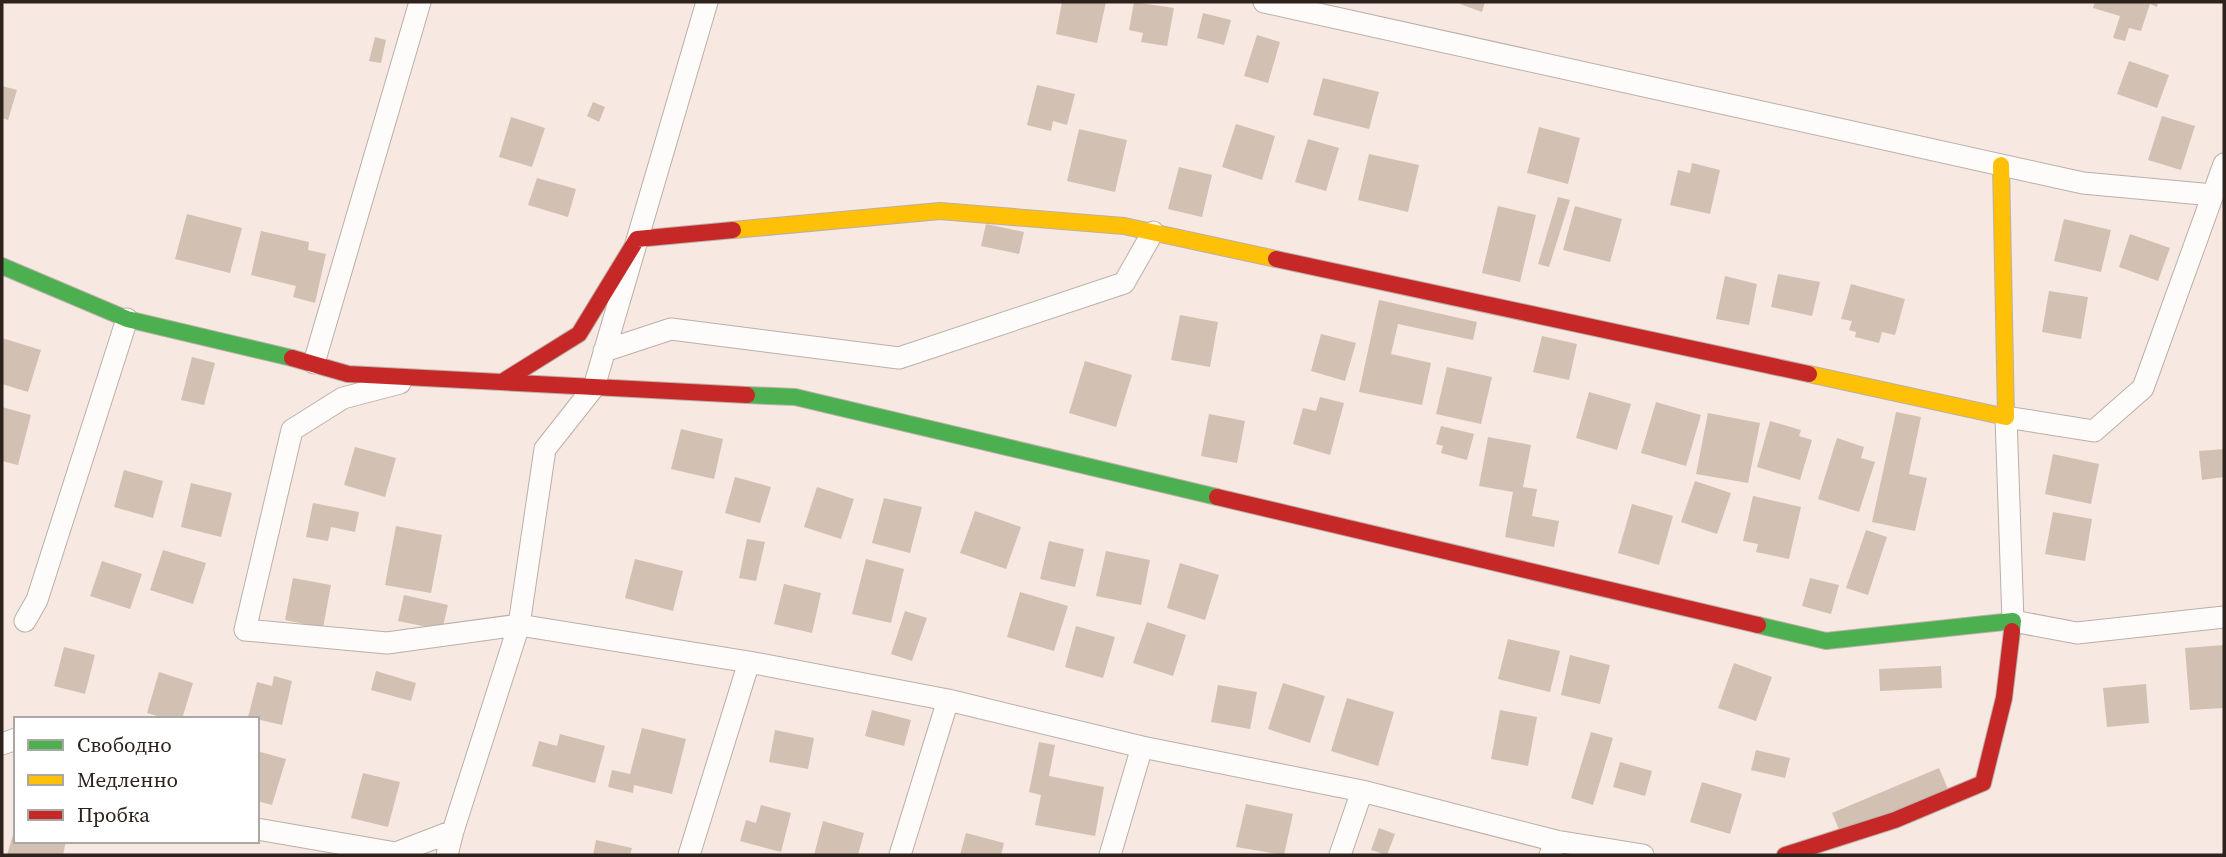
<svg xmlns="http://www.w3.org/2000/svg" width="2226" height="857" font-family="'Source Serif 4',serif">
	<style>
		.building { fill: #d2c1b2 }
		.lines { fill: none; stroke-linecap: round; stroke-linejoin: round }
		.street-casing { stroke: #bbafa9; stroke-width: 23 }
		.fast-casing { stroke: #bbafa9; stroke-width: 18 }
		.slow-casing { stroke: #bbafa9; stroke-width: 18 }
		.jam-casing { stroke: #bbafa9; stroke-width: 18 }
		.street { stroke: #fefcfa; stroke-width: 21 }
		.fast { stroke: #4caf50; stroke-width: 16 }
		.slow { stroke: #ffc107; stroke-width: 16 }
		.jam { stroke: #c62828; stroke-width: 16 }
	</style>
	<rect width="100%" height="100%" fill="#f7e8e1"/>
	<path class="building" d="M 1062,2 L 1106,2 L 1097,43 L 1056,34 Z
		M 1134,2 L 1174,8 L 1167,46 L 1141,42 L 1143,33 L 1129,30 Z
		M 1461,2 L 1485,2 L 1482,12 L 1460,4 Z
		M 2095,2 L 2158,2 L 2157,7 L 2150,4 L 2141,31 L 2129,28 L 2125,41 L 2113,38 L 2120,16 L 2093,8 Z
		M 1203,13 L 1231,20 L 1224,45 L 1197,38 Z
		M 1257,35 L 1280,42 L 1268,83 L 1244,76 Z
		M 375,37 L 386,40 L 381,63 L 369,61 Z
		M 2129,61 L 2169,75 L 2157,108 L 2117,94 Z
		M 1323,78 L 1379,92 L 1369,129 L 1313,115 Z
		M 1037,85 L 1075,94 L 1067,125 L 1053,121 L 1051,131 L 1027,125 Z
		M 2,86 L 17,90 L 8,120 L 2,118 Z
		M 593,102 L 605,107 L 599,122 L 587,116 Z
		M 2162,116 L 2195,126 L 2181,170 L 2148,160 Z
		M 511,117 L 545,128 L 532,167 L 499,157 Z
		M 1236,124 L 1275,136 L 1262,180 L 1222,167 Z
		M 1539,127 L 1580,138 L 1568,184 L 1527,173 Z
		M 1079,129 L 1127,140 L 1115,192 L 1067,181 Z
		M 1308,139 L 1339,148 L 1326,191 L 1295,182 Z
		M 1369,154 L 1419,165 L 1408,212 L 1358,200 Z
		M 1692,163 L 1720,170 L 1710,214 L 1670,205 L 1678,170 L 1690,173 Z
		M 1179,167 L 1212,175 L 1202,217 L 1168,209 Z
		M 537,178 L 576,189 L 568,217 L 528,205 Z
		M 1558,197 L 1570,200 L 1549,267 L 1538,264 Z
		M 1498,206 L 1536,215 L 1520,282 L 1482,273 Z
		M 1575,206 L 1622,219 L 1610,262 L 1563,250 Z
		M 187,214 L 242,228 L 230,273 L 175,259 Z
		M 2064,219 L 2111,230 L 2101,272 L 2054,261 Z
		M 986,224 L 1024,232 L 1019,254 L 981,246 Z
		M 261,231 L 309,242 L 308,250 L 326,254 L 315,303 L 293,297 L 296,286 L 251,275 Z
		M 2130,234 L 2170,248 L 2158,281 L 2119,267 Z
		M 1778,274 L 1820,282 L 1812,316 L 1771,307 Z
		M 1725,276 L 1757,284 L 1749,325 L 1716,319 Z
		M 1851,284 L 1905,299 L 1895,335 L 1882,332 L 1879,343 L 1855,337 L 1856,332 L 1849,330 L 1852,321 L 1841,319 Z
		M 2049,291 L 2088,297 L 2081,339 L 2042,332 Z
		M 1379,300 L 1477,322 L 1473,340 L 1398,324 L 1391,354 L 1431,363 L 1422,405 L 1359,392 Z
		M 1180,315 L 1218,322 L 1210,367 L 1171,360 Z
		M 1321,334 L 1356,343 L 1345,381 L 1311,371 Z
		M 1542,336 L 1577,344 L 1569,380 L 1533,372 Z
		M 2,338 L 41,350 L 28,392 L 2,384 Z
		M 192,357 L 215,363 L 204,405 L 181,400 Z
		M 1085,361 L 1132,375 L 1116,427 L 1069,413 Z
		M 1447,367 L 1492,377 L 1481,424 L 1436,414 Z
		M 1589,392 L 1631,404 L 1617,450 L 1576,438 Z
		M 1320,397 L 1344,403 L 1330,455 L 1293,444 L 1303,408 L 1316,411 Z
		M 1656,402 L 1701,415 L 1686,466 L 1641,453 Z
		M 2,407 L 31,415 L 18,465 L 2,461 Z
		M 1896,412 L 1921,417 L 1909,474 L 1927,478 L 1915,531 L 1872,522 Z
		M 1708,413 L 1760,423 L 1748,483 L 1696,474 Z
		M 1209,414 L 1245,421 L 1237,463 L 1201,456 Z
		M 1770,421 L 1801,430 L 1799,436 L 1812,440 L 1800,480 L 1757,467 Z
		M 1441,426 L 1474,434 L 1467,460 L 1441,453 L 1443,446 L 1436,444 Z
		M 681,429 L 723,439 L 714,479 L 671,469 Z
		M 1488,437 L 1531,445 L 1523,487 L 1537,489 L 1532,516 L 1559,521 L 1554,547 L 1505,537 L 1513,492 L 1479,486 Z
		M 1837,438 L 1864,447 L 1861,458 L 1875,462 L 1859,512 L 1818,499 Z
		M 355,447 L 396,458 L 385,497 L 344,485 Z
		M 2224,449 L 2224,477 L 2202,480 L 2199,451 Z
		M 2053,454 L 2099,464 L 2091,504 L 2045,494 Z
		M 124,470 L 163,481 L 153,518 L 114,507 Z
		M 735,477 L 771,487 L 760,523 L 725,513 Z
		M 1695,481 L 1731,493 L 1717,534 L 1681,522 Z
		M 191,483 L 232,493 L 221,537 L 181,527 Z
		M 817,487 L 854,499 L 841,539 L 804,527 Z
		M 1753,496 L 1801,507 L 1789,559 L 1756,552 L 1758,544 L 1743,541 Z
		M 884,498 L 922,507 L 910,553 L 872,543 Z
		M 313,503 L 359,512 L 355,532 L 331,527 L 328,541 L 306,537 Z
		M 1632,504 L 1673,516 L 1659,565 L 1618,553 Z
		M 975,511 L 1021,527 L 1006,569 L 960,553 Z
		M 2053,512 L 2092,519 L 2085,561 L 2045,554 Z
		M 396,526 L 442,535 L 431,593 L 385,585 Z
		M 1866,530 L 1887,537 L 1868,595 L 1846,588 Z
		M 747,539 L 765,542 L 756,581 L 739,578 Z
		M 1049,541 L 1084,549 L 1075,587 L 1040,579 Z
		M 163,550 L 206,563 L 193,604 L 150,590 Z
		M 1106,551 L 1150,560 L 1141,605 L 1096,596 Z
		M 635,559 L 683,571 L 673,611 L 625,598 Z
		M 866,559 L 904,569 L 891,623 L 852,614 Z
		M 102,561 L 142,574 L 130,609 L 90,596 Z
		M 1180,563 L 1219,575 L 1205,620 L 1167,608 Z
		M 293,578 L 331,585 L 323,628 L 285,620 Z
		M 1810,578 L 1839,585 L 1831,614 L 1802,606 Z
		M 784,584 L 821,593 L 812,633 L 774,624 Z
		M 1020,592 L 1068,606 L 1054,651 L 1007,637 Z
		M 404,595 L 448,605 L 442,630 L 398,621 Z
		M 905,611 L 927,618 L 912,661 L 891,654 Z
		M 1147,622 L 1186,635 L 1173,676 L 1133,663 Z
		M 1076,626 L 1115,637 L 1103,678 L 1065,667 Z
		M 1508,639 L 1560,651 L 1550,692 L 1498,679 Z
		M 2224,645 L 2224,708 L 2190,710 L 2185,648 Z
		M 64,647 L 95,655 L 85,694 L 54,686 Z
		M 1570,655 L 1610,665 L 1600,704 L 1561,695 Z
		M 1734,663 L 1772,677 L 1756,721 L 1718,708 Z
		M 1941,666 L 1942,688 L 1880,691 L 1879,669 Z
		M 376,671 L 416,683 L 411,701 L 371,690 Z
		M 159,672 L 193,683 L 182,719 L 167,719 L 147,713 Z
		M 274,676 L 292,681 L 282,725 L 248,717 L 257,682 L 272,686 Z
		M 1283,683 L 1325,696 L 1310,743 L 1268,729 Z
		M 2146,684 L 2149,723 L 2107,727 L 2103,688 Z
		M 1218,685 L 1257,692 L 1250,729 L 1211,722 Z
		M 1347,698 L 1394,712 L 1378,766 L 1331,751 Z
		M 872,710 L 911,720 L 904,746 L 865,736 Z
		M 1500,710 L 1537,717 L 1528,766 L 1491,759 Z
		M 642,728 L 686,739 L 672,794 L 634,785 L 633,793 L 608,787 L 612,770 L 630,774 Z
		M 775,730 L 814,738 L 808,769 L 769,762 Z
		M 1591,732 L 1613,738 L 1593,805 L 1571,798 Z
		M 560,734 L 605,746 L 595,783 L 532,766 L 539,741 L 557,746 Z
		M 1039,742 L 1055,745 L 1049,776 L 1104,787 L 1095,836 L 1035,825 L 1041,795 L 1029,792 Z
		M 1756,750 L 1790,758 L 1785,778 L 1751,770 Z
		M 257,751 L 286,759 L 272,805 L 257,801 Z
		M 1620,762 L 1652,771 L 1645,796 L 1613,787 Z
		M 1939,768 L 1948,789 L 1841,834 L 1832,813 Z
		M 363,773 L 400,782 L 388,827 L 351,818 Z
		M 1702,782 L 1742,794 L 1730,834 L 1690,822 Z
		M 1246,804 L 1293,814 L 1284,855 L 1236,847 Z
		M 761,805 L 791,813 L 781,852 L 740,841 L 746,820 L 756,823 Z
		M 823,821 L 864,833 L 858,855 L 814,855 Z
		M 15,828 L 16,841 L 66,841 L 63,855 L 7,855 Z
		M 1379,828 L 1395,834 L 1387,855 L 1371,850 Z
		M 966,833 L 1004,843 L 1001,855 L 960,855 Z
		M 596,840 L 632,848 L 630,855 L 593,855 Z"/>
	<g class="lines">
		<defs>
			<path id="street" d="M 1264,2 L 2083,183 L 2213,195
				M 2224,164 L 2143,388 L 2094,431 L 2006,417 L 2013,621 L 2077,633 L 2224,617
				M 604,351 L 671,329 L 899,358 L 1124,283 L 1153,232
				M 314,363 L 420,2
				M 400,383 L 343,398 L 292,430 L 245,630 L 387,643 L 519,625 L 749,662
				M 25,621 L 37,600 L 127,319
				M 2,744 L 16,739
				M 257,829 L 396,853 L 453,831 L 519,625 L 545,449 L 594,387 L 707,2
				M 447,855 L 453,831
				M 689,855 L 749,662 L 948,700 L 1142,747
				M 900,855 L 948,700
				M 1110,855 L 1142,747 L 1362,791
				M 1340,855 L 1362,791 L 1556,841
				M 1550,855 L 1556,841 L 1643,855"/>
			<path id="fast" d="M 2,266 L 127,319 L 292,358
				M 747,395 L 795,397 L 1217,497
				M 1758,625 L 1826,641 L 2013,621 L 2012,631"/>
			<path id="slow" d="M 733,230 L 940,211 L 1124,226 L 1276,259
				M 1809,374 L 2006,417 L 2001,165"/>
			<path id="jam" d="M 1276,259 L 1809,374
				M 292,358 L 348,374 L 747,395
				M 502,382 L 579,334 L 637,239 L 733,230
				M 1217,497 L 1758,625
				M 1785,855 L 1895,820 L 1983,783 L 2004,698 L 2012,631"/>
		</defs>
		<use href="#street" class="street-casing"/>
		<use href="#fast" class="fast-casing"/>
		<use href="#slow" class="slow-casing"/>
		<use href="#jam" class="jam-casing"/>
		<use href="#street" class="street"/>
		<use href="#fast" class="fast"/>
		<use href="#slow" class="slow"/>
		<use href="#jam" class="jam"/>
	</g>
	<rect width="2226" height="857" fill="none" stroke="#2d221c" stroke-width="7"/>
	<rect x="14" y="717" width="245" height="126" fill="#ffffff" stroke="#aba7a4" stroke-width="2"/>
	<rect x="28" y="740" width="35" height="10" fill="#4caf50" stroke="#aba7a4" stroke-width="2"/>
	<text x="77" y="752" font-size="21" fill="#2d221c">Свободно</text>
	<rect x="28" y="775" width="35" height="10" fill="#ffc107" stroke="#aba7a4" stroke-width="2"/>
	<text x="77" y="787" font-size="21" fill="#2d221c">Медленно</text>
	<rect x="28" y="810" width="35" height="10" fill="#c62828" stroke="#aba7a4" stroke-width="2"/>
	<text x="77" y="822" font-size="21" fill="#2d221c">Пробка</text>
</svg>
